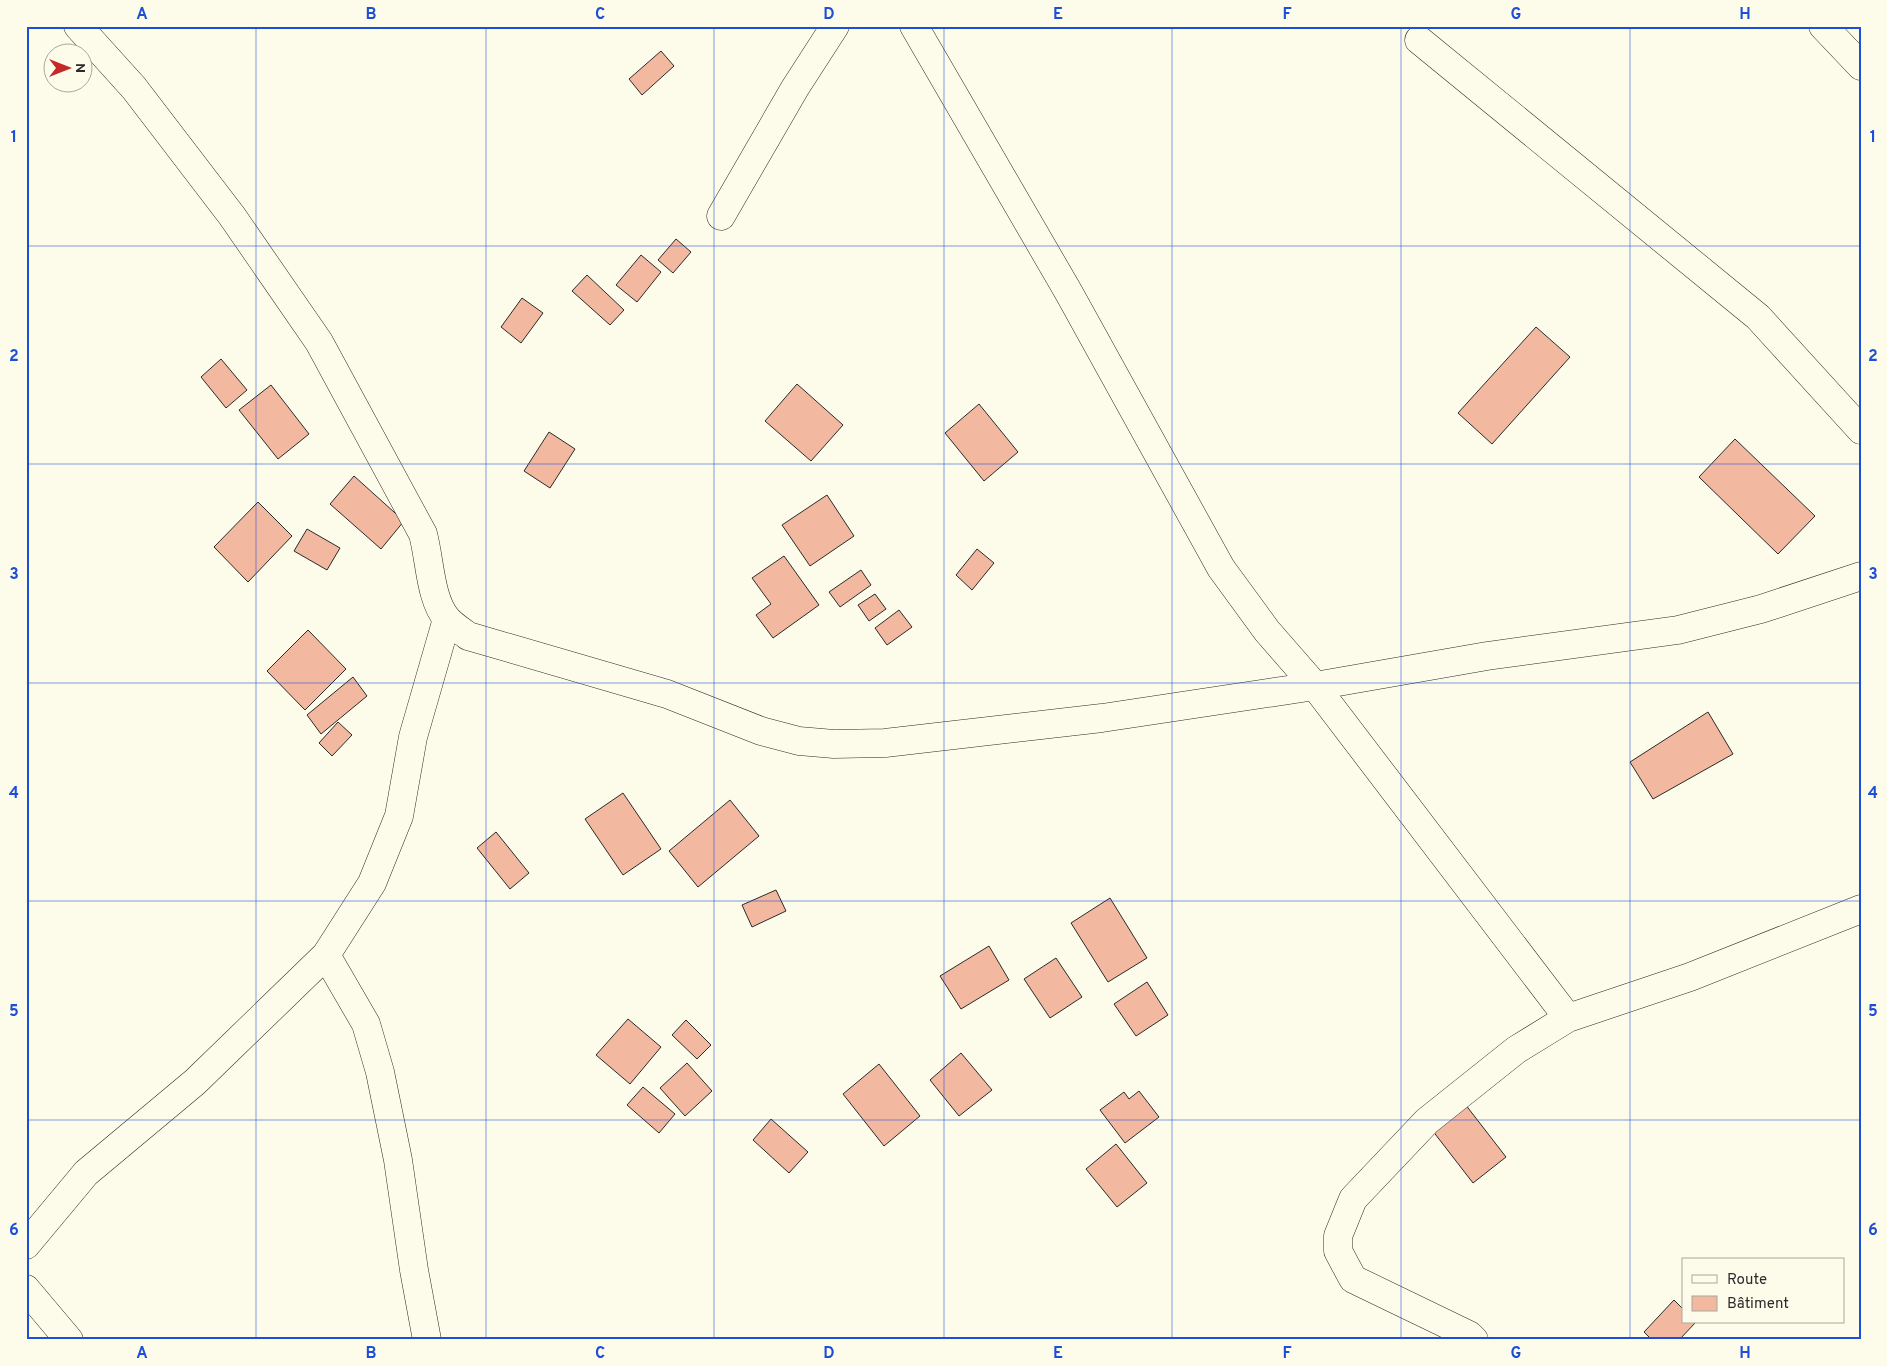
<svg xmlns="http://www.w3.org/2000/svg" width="1887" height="1366" font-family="Overpass,sans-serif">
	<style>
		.building { fill: #f2b8a0; stroke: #2b2b2b }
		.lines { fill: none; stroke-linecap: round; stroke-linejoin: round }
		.minor-casing { stroke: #2b2b2b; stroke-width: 29 }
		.minor { stroke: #fdfbea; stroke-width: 28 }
		.grid { fill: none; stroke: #1d4ed8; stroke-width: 1; stroke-opacity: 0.55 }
		.neatline { fill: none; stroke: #1d4ed8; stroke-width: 2 }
		.grid-label { font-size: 16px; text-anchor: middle; font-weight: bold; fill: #1d4ed8 }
	</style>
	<rect width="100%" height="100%" fill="#fdfbea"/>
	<path class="building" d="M 661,51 L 674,66 L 642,95 L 629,79 Z
		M 676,239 L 691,252 L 673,273 L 658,260 Z
		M 641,255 L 661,272 L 637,302 L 616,285 Z
		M 587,275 L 624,310 L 610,325 L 572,291 Z
		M 522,298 L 543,313 L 521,343 L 501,327 Z
		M 1536,327 L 1570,357 L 1492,444 L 1458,413 Z
		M 221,359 L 247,390 L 226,408 L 201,377 Z
		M 797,384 L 843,425 L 811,461 L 765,421 Z
		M 271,385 L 309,434 L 278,459 L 239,410 Z
		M 979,404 L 1018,452 L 984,481 L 945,433 Z
		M 549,432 L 575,449 L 550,488 L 524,471 Z
		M 1735,439 L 1815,516 L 1778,554 L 1699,477 Z
		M 354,476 L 404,521 L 381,549 L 330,504 Z
		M 827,495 L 854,536 L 810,566 L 782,525 Z
		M 258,502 L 292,536 L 248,582 L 214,547 Z
		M 307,529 L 340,548 L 327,570 L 294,551 Z
		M 977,549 L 994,563 L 972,590 L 956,575 Z
		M 784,556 L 819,605 L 773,638 L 756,615 L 771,604 L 752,578 Z
		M 861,570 L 871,585 L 840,607 L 829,592 Z
		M 875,594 L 886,609 L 869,621 L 858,605 Z
		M 899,610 L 912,627 L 887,645 L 875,628 Z
		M 308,630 L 346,669 L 305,710 L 267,671 Z
		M 353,677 L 367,696 L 321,734 L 307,715 Z
		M 1708,712 L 1733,754 L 1653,799 L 1630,762 Z
		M 338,722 L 352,735 L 332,756 L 319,743 Z
		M 623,793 L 661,849 L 623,875 L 585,819 Z
		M 730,800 L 759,836 L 698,887 L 669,851 Z
		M 496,832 L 529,873 L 510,889 L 477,848 Z
		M 776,890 L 786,911 L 752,927 L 742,905 Z
		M 1110,898 L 1147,958 L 1108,982 L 1071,923 Z
		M 989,946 L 1009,980 L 961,1009 L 940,976 Z
		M 1056,958 L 1082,997 L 1050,1018 L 1024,979 Z
		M 1147,982 L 1168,1015 L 1136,1036 L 1114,1004 Z
		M 628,1019 L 661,1047 L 630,1084 L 596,1055 Z
		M 686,1020 L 711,1045 L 697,1059 L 672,1035 Z
		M 961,1053 L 992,1090 L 959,1116 L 930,1080 Z
		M 687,1063 L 712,1091 L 685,1116 L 660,1088 Z
		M 879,1064 L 920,1116 L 884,1146 L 843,1094 Z
		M 643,1087 L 675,1114 L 659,1133 L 627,1105 Z
		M 1139,1091 L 1159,1117 L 1125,1143 L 1100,1110 L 1124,1092 L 1129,1099 Z
		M 1465,1104 L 1506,1157 L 1473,1183 L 1432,1130 Z
		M 771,1119 L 808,1152 L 789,1173 L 753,1140 Z
		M 1116,1144 L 1147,1183 L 1117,1207 L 1086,1169 Z
		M 1674,1300 L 1683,1309 L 1683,1322 L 1696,1322 L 1679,1340 L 1652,1340 L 1644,1332 Z"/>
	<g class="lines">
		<defs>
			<path id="minor" d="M 78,26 L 134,88 L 232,216 L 319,342 L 423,534 C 430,560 430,599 447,619 C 453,626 462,631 468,636 L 667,694 L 761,731 L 799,741 L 834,744 L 885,743 L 1102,718 L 1315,686 L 1487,656 L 1678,630 L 1761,609 L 1861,576
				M 914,26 L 1069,293 L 1221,568 L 1267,631 L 1315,686 L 1568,1018
				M 1823,26 L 1861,66
				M 1419,40 L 1758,317 L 1861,430
				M 721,216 L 795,88 L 835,26
				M 326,955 L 366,1024 L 380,1072 L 398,1160 L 414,1270 L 427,1340
				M 26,1245 L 86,1173 L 195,1082 L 326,955 L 372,883 L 399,816 L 413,737 L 447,619
				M 26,1289 L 69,1340
				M 1474,1340 L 1469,1335 L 1353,1279 L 1338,1251 L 1338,1236 L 1353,1199 L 1427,1121 L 1516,1050 L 1568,1018 L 1690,977 L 1861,909"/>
		</defs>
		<use href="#minor" class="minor-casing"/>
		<use href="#minor" class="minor"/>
	</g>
	<path class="grid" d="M 256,26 L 256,1340M 486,26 L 486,1340M 714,26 L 714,1340M 944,26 L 944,1340M 1172,26 L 1172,1340M 1401,26 L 1401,1340M 1630,26 L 1630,1340M 26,246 L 1861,246M 26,464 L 1861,464M 26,683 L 1861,683M 26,901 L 1861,901M 26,1120 L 1861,1120"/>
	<rect width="1887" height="1366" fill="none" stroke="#fdfbea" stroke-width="55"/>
	<rect x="1682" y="1258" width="162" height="65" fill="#fdfbea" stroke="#a9a89e"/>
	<rect x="1692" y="1275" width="25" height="8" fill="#fdfbea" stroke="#a9a89e"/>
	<text x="1727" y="1284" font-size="15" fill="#2b2b2b">Route</text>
	<rect x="1692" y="1296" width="25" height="15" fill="#f2b8a0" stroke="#a9a89e"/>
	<text x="1727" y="1308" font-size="15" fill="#2b2b2b">Bâtiment</text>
	<g transform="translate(68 68) rotate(90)"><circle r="24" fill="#fdfbea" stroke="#a9a89e"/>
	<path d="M0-4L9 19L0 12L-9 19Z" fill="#c62828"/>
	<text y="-8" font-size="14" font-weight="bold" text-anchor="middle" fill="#2b2b2b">N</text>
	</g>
	<rect x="28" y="28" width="1832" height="1310" class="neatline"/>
	<g class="grid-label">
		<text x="142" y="19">A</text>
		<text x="371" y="19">B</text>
		<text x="600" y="19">C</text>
		<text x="829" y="19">D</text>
		<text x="1058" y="19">E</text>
		<text x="1287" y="19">F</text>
		<text x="1516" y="19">G</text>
		<text x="1745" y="19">H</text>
		<text x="14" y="142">1</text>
		<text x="1873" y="142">1</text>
		<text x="14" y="361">2</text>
		<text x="1873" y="361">2</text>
		<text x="14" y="579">3</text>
		<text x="1873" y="579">3</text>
		<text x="14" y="798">4</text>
		<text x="1873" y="798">4</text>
		<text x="14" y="1016">5</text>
		<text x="1873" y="1016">5</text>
		<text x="14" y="1235">6</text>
		<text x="1873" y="1235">6</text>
		<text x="142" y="1358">A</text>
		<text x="371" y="1358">B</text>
		<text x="600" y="1358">C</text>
		<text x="829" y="1358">D</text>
		<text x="1058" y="1358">E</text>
		<text x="1287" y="1358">F</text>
		<text x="1516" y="1358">G</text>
		<text x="1745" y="1358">H</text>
	</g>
</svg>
